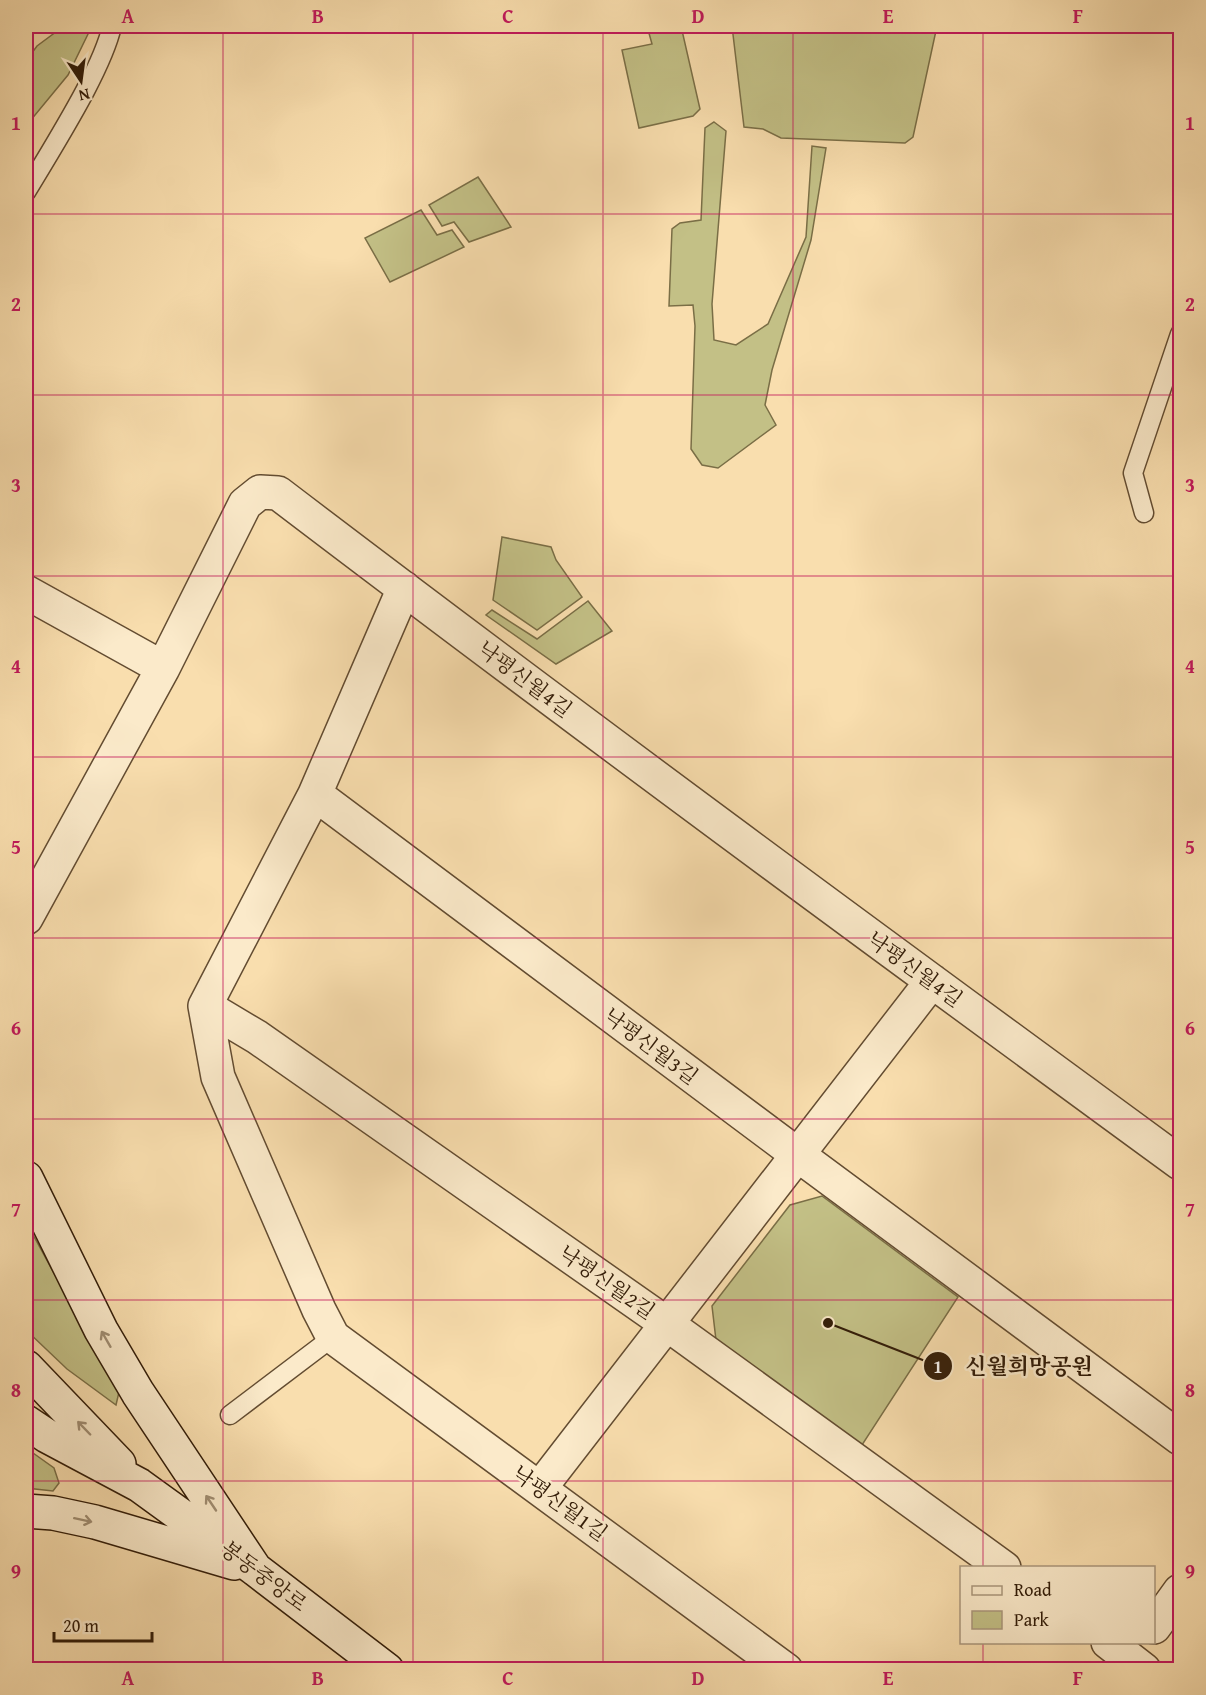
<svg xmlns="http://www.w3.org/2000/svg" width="1206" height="1695" font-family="'Gentium Book Plus','Noto Serif KR',serif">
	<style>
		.green { fill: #c3c086; stroke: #7a6e46; stroke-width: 1.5 }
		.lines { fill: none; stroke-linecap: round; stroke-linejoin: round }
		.lane-casing { stroke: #634c31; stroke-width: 21 }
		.street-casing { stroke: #634c31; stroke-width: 36 }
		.secondary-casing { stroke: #311b07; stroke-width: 36 }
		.lane { stroke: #fbeaca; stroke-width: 18 }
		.street { stroke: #fbeaca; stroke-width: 33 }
		.secondary { stroke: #fbeaca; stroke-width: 33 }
		.oneway { stroke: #a08d72 }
		.grid { fill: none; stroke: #c2185b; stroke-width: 1.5; stroke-opacity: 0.55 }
		.labels { text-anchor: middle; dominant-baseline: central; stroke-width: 5; stroke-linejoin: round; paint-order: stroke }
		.street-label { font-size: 21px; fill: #311b07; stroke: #fbeaca }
		.leader { fill: none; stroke: #311b07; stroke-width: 2 }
		.callout-dot { fill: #311b07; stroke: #fbeaca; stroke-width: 2 }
		.mark-label { font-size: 18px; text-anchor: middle; font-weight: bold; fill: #fff }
		.callout-label { font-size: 22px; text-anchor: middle; font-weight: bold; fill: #311b07; stroke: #fbeaca; stroke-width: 5; stroke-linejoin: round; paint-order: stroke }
		.neatline { fill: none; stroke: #c2185b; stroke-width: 2 }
		.grid-label { font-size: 20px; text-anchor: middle; font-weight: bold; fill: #c2185b }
	</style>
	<rect width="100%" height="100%" fill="#f9deae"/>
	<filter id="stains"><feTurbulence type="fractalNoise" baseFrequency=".00333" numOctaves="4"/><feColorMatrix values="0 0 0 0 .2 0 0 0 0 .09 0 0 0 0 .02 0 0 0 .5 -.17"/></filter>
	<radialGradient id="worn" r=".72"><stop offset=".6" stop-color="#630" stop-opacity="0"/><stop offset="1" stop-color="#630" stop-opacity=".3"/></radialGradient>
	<path class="green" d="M 64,26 L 89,26 L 90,30 L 68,75 L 26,126 L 26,61 L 37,46 Z
		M 647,26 L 681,26 L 700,109 L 693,116 L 639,128 L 622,50 L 652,44 Z
		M 732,26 L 937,26 L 913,137 L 905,143 L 781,138 L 763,129 L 744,127 Z
		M 714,122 L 726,131 L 712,304 L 714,340 L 736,345 L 768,324 L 806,237 L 812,146 L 826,148 L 811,240 L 772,370 L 765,405 L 776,425 L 718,468 L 702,465 L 691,449 L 695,326 L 693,305 L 669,306 L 672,229 L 680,223 L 701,220 L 705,128 Z
		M 478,177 L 511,227 L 469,242 L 454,222 L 442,226 L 429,205 Z
		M 421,210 L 437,235 L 452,230 L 464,247 L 390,282 L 365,238 Z
		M 502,537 L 551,547 L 556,560 L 582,597 L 537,630 L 493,600 Z
		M 588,601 L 612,631 L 556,664 L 486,615 L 492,610 L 537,639 Z
		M 822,1196 L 958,1297 L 862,1445 L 716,1340 L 712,1306 L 790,1205 Z
		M 26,1222 L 119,1392 L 116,1405 L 67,1369 L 26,1330 Z
		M 26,1448 L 54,1468 L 59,1483 L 53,1491 L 26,1488 Z"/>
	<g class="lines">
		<defs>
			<path id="lane" d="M 26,192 C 46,159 67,125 85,91 C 96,70 107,48 112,26
				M 1144,513 L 1133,473 L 1180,334
				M 230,1415 L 333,1337"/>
			<path id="street" d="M 26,592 L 163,668
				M 315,794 L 404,588
				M 26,918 L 163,668 L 245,504 L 260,492 L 278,493 C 576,720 878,942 1180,1163
				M 205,1006 L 315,794 L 798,1155 L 1180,1438
				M 205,1006 L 257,1037 L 667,1324 L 1004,1568
				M 205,1006 L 218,1077 L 319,1310 L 333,1337 L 786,1670
				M 540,1488 L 932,981
				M 1154,1627 L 1180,1591
				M 1108,1642 L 1144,1670"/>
			<path id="secondary" d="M 26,1178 L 101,1330 L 138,1393 L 255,1569
				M 26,1367 L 119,1464
				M 26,1422 L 47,1436 L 139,1485 L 255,1569 L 387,1670
				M 26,1511 L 53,1513 L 95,1522 L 234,1563"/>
		</defs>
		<use href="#lane" class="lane-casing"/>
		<use href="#street" class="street-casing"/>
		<use href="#secondary" class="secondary-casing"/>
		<use href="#lane" class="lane"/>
		<use href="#street" class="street"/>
		<use href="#secondary" class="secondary"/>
	</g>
	<defs><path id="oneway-shaft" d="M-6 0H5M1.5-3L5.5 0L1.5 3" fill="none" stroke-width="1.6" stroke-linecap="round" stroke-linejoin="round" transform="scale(1.5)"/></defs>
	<g class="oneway">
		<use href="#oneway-shaft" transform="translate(106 1339) rotate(-120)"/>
		<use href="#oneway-shaft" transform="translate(84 1428) rotate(-134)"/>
		<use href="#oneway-shaft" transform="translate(211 1503) rotate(-124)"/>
		<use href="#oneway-shaft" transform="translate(83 1520) rotate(12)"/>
	</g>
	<path class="grid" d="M 223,26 L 223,1670M 413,26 L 413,1670M 603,26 L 603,1670M 793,26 L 793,1670M 983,26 L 983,1568M 26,214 L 1180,214M 26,395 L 1180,395M 26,576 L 1180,576M 26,757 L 1180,757M 26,938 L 1180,938M 26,1119 L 1180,1119M 26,1300 L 1180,1300M 26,1481 L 1180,1481M 983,1642 L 983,1670"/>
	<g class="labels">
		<g class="street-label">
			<text transform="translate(525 679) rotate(37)">낙평신월4길</text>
			<text transform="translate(915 969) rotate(36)">낙평신월4길</text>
			<text transform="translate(651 1046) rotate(37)">낙평신월3길</text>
			<text transform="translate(607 1282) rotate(35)">낙평신월2길</text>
			<text transform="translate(560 1503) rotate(36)">낙평신월1길</text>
			<text transform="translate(264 1576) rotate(37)">봉동중앙로</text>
		</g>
	</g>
	<path class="leader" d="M828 1323L938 1366"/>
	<g class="callout-dot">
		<circle cx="828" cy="1323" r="6"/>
		<circle cx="938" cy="1366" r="15"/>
	</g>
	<g class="mark-label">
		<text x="938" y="1373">1</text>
	</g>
	<g class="callout-label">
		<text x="1029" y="1374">신월희망공원</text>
	</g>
	<rect width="1206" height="1695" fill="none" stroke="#f9deae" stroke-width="66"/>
	<rect x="960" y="1566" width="195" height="78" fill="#fbeaca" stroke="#aa977c" stroke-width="1.5"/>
	<rect x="972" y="1586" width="30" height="9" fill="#fbeaca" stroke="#aa977c" stroke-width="1.5"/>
	<text x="1014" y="1596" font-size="18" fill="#311b07">Road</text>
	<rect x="972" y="1611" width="30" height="18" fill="#c3c086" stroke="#aa977c" stroke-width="1.5"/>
	<text x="1014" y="1626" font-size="18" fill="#311b07">Park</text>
	<g transform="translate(81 81) rotate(167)" stroke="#fbeaca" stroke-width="4.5" paint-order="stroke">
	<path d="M0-4.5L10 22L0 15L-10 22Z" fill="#311b07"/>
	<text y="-9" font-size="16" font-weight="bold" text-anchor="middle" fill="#311b07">N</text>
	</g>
	<path d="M54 1632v9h98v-9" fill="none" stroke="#311b07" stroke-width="3"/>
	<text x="63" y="1632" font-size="18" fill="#311b07" stroke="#fbeaca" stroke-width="4.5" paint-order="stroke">20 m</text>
	<rect x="33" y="33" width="1140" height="1629" class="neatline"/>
	<g class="grid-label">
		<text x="128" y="23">A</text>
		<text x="318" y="23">B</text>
		<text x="508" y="23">C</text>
		<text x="698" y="23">D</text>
		<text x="888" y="23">E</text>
		<text x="1078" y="23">F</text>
		<text x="16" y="130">1</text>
		<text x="1190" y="130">1</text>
		<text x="16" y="311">2</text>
		<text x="1190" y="311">2</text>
		<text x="16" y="492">3</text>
		<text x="1190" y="492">3</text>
		<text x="16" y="673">4</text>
		<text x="1190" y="673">4</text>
		<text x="16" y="854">5</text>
		<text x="1190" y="854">5</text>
		<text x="16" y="1035">6</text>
		<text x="1190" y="1035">6</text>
		<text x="16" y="1216">7</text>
		<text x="1190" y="1216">7</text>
		<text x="16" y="1397">8</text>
		<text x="1190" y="1397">8</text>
		<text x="16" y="1578">9</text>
		<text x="1190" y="1578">9</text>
		<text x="128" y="1685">A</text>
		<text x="318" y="1685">B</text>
		<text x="508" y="1685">C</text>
		<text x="698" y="1685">D</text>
		<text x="888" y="1685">E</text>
		<text x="1078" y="1685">F</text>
	</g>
	<rect width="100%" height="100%" filter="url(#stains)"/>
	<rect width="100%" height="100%" fill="url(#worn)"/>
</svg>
